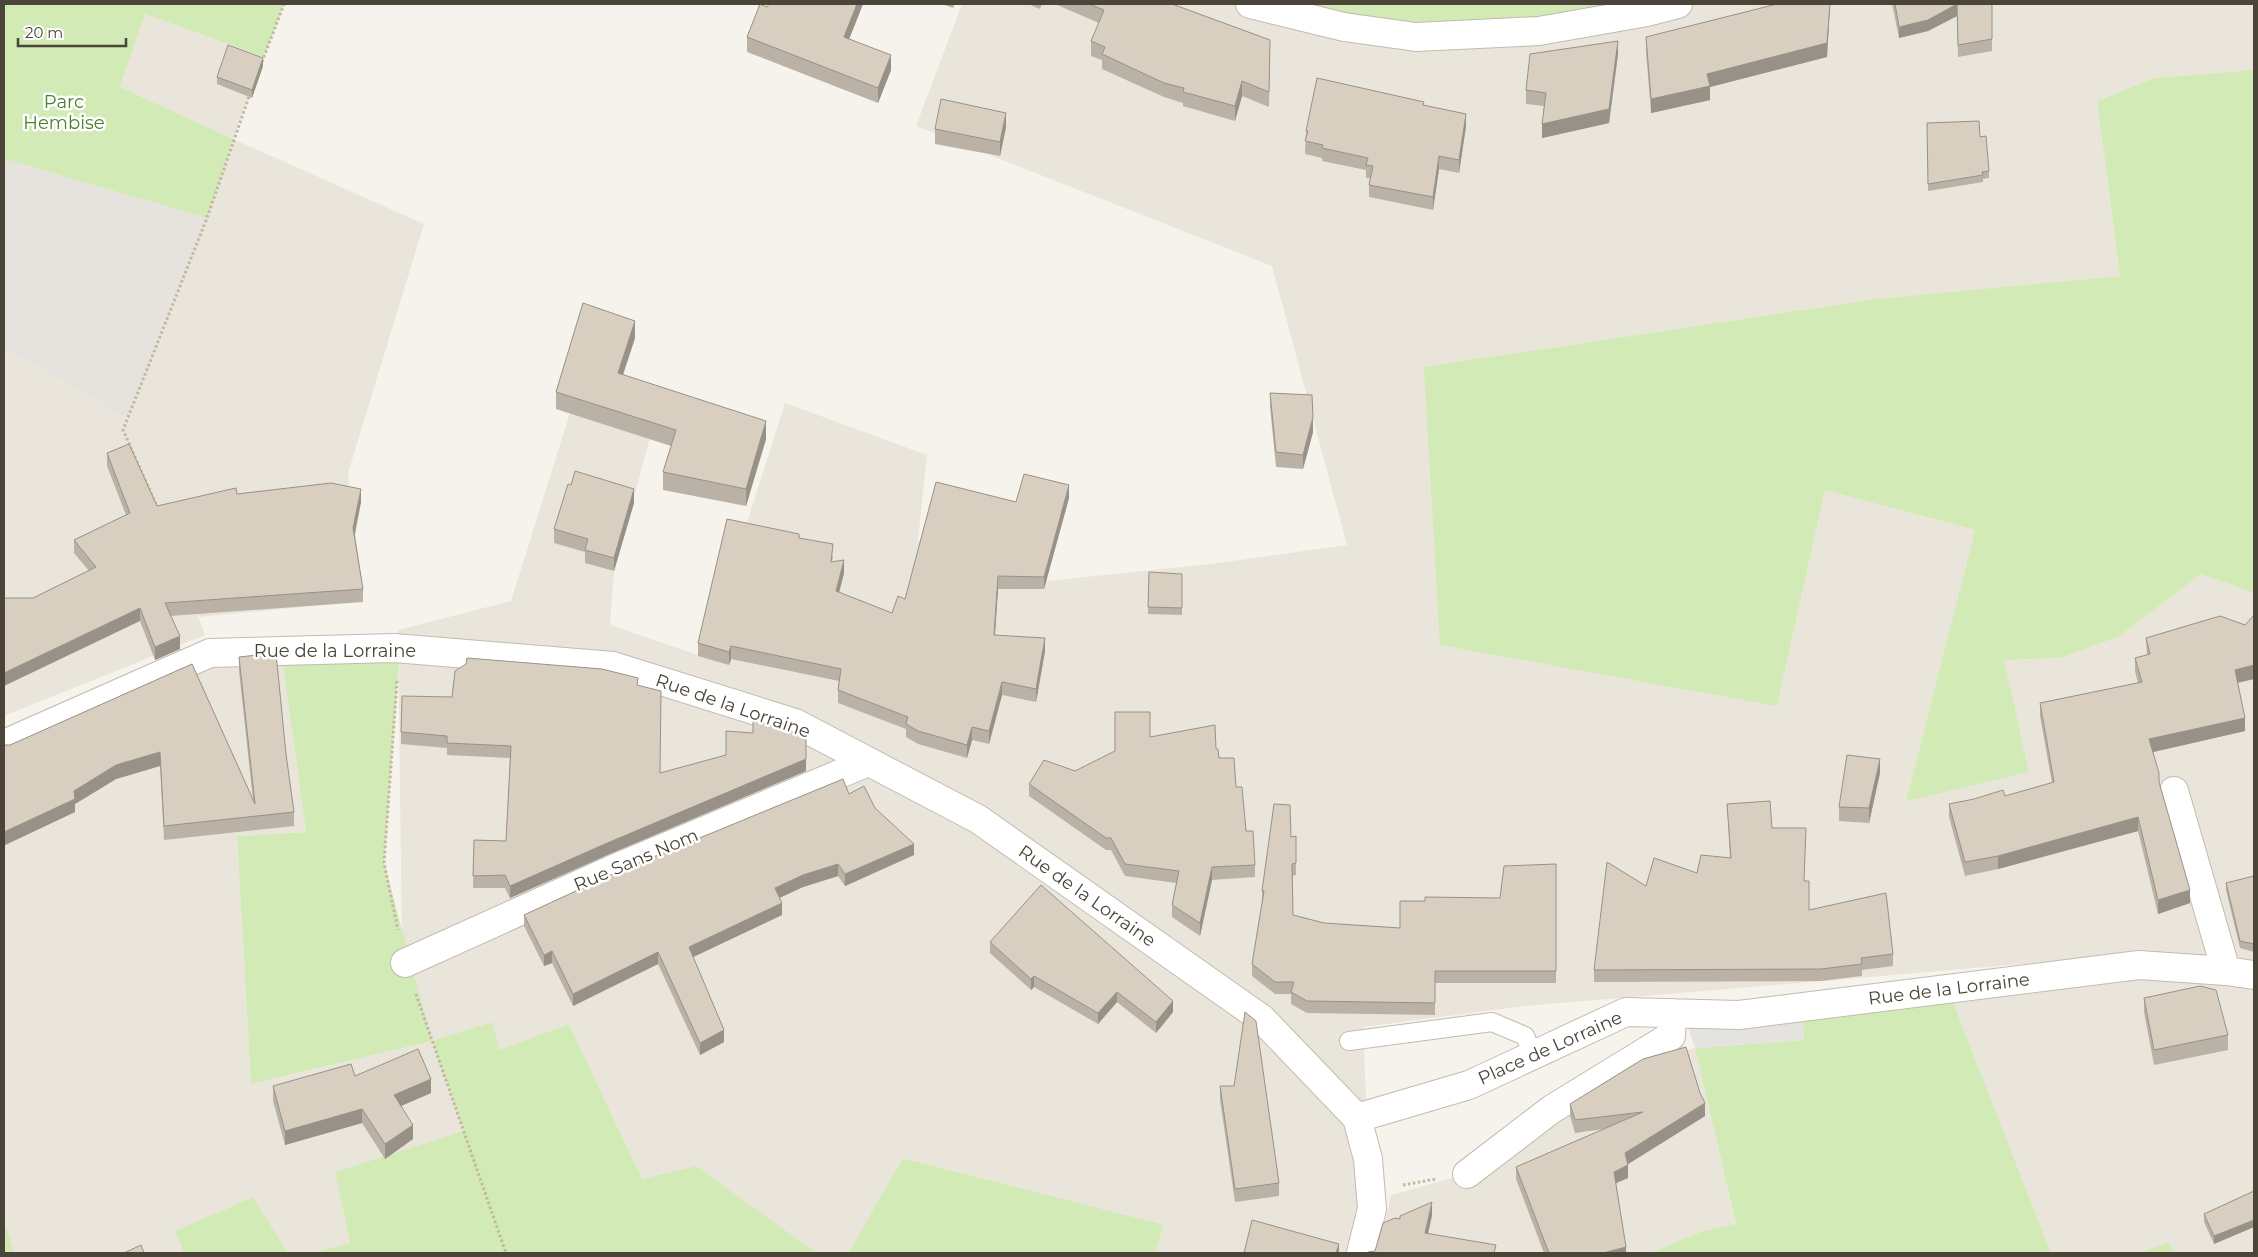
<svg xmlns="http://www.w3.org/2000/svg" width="2258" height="1257" font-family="Montserrat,sans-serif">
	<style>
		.residential { fill: #eae5da }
		.industrial { fill: #e6e2dd }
		.green { fill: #d2eab5 }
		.parking { fill: #e5e3e0 }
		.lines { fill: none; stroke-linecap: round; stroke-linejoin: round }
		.service-casing { stroke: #c2bbae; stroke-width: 20 }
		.minor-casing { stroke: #c2bbae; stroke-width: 30 }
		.tertiary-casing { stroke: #c2bbae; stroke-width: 30 }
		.path { stroke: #c4b79f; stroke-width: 3; stroke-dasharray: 2.5 2.5; stroke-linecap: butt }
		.service { stroke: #fff; stroke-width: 18 }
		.minor { stroke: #fff; stroke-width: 28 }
		.tertiary { stroke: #fff; stroke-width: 28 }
		.wall { fill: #bab2a6 }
		.shaded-wall { fill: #979187 }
		.building { fill: #d8cfc1; stroke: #979187 }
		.labels { text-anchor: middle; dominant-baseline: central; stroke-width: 5; stroke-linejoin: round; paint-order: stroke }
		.park-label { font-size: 18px; fill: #4a7f2a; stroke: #fff }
		.street-label { font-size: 18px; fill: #4b4439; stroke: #fff }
	</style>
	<rect width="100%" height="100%" fill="#f6f3ec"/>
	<path class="residential" d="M 962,4 L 2254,4 L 2254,70 L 2154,78 L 2097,101 L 2120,276 L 1875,299 L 1425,367 L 1777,706 L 1825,490 L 1975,530 L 1906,801 L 2004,660 L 2060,658 L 2118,637 L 2201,574 L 2254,593 L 2254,963 L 2154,953 L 1525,1006 L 1363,1027 L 1370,1190 L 1359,1253 L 1155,1253 L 1164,1226 L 903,1158 L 848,1253 L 817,1253 L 696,1166 L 642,1179 L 569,1024 L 500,1051 L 492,1022 L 433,1041 L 464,1132 L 335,1172 L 350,1243 L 313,1253 L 288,1253 L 253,1197 L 175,1231 L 184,1253 L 4,1253 L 4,744 L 210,653 L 281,651 L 306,832 L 237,836 L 251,1084 L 432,1041 L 402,948 L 398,630 L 511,601 L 570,413 L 651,434 L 614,571 L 610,625 L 698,655 L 727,585 L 785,403 L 927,455 L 918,540 L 999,586 L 1211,564 L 1347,545 L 1272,266 L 916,126 Z
		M 145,14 L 264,57 L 233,139 L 424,224 L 348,473 L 355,553 L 363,601 L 199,617 L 166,534 L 205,635 L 4,716 L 4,347 L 127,419 L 233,139 L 120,87 Z
		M 2139,965 L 2254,975 L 2254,1253 L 2174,1253 L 2169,1242 L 2139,1253 L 2051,1253 L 1948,989 Z
		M 1695,1048 L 1736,1225 L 1700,1232 L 1649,1253 L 1378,1253 L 1391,1195 L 1467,1174 L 1622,1066 Z"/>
	<path class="industrial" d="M 4,159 L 207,218 L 127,419 L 4,347 Z"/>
	<path class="green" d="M 4,4 L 284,4 L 264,57 L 145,14 L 120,87 L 233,139 L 207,218 L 4,159 Z
		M 1250,4 L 1678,4 L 1416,37 Z
		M 2254,70 L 2254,593 L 2201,574 L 2118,637 L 2060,658 L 2004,660 L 2029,772 L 1906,801 L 1975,530 L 1825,490 L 1777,706 L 1440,645 L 1424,367 L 1875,299 L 2120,276 L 2097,101 L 2154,78 Z
		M 400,648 L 384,863 L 432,1041 L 492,1022 L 500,1050 L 569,1024 L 642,1179 L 696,1166 L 817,1253 L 313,1253 L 350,1243 L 335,1172 L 464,1131 L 432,1041 L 251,1084 L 237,836 L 306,832 L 281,651 Z
		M 1948,989 L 2051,1253 L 1649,1253 L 1700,1232 L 1736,1224 L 1695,1048 L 1804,1040 L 1802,1007 Z
		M 903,1158 L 1164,1225 L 1155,1253 L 848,1253 Z
		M 253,1197 L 288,1253 L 184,1253 L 175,1231 Z
		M 4,1220 L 14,1253 L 4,1253 Z
		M 2169,1242 L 2174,1253 L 2139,1253 Z"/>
	<path class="parking" d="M 1802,1007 L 1804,1040 L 1695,1048 L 1683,1014 Z"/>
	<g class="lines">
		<defs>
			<path id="service" d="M 1349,1041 L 1492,1022 L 1525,1036 L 1533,1055"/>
			<path id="minor" d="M 4,744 L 210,653 L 281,651 L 394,648 L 613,666 L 795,723 L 978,819 L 1262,1019 L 1357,1118 L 1368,1159 L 1372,1209 L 1361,1253
				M 2174,791 L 2226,971
				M 405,963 L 611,870 L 868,762
				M 1357,1118 L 1469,1085 L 1626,1012 L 1739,1015 L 2139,965 L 2226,971 L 2254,975
				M 1467,1174 L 1552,1109 L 1671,1036 L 1672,1013"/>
			<path id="tertiary" d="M 1250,4 L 1344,27 L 1416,37 L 1539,31 L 1647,12 L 1678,4"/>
		</defs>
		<use href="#service" class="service-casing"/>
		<use href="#minor" class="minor-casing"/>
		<use href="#tertiary" class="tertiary-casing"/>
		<path class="path" d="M 262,62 L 284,4
			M 158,509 L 123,430 L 207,218 L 250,94
			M 397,681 L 384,863 L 398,930
			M 416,994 L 506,1253
			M 1403,1185 L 1436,1179"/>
		<use href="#service" class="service"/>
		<use href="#minor" class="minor"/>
		<use href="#tertiary" class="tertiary"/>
	</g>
	<path class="wall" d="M 769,4 L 863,4 L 849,39 L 891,70 L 878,103 L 747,52 L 747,37 Z
		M 942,4 L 955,4 L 953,8 Z
		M 1028,4 L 1042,4 L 1040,9 Z
		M 1055,4 L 1172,4 L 1270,40 L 1269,107 L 1242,96 L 1235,121 L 1183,106 L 1183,103 L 1164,97 L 1102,69 L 1102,60 L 1091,56 L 1091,41 L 1099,23 Z
		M 1830,4 L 1827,57 L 1710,87 L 1710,100 L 1651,113 L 1646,51 L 1646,37 Z
		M 1892,4 L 1992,4 L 1992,51 L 1958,57 L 1957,16 L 1928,31 L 1899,38 Z
		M 1618,54 L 1609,123 L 1542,138 L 1544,106 L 1526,104 L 1526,90 Z
		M 263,66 L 252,98 L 217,84 L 217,77 Z
		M 1424,105 L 1466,126 L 1459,173 L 1439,169 L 1433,210 L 1369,197 L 1369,185 L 1370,178 L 1366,178 L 1366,170 L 1322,161 L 1322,158 L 1305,154 L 1306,131 Z
		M 1927,123 L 1989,171 L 1989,178 L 1983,179 L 1983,182 L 1928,191 Z
		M 1006,127 L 1000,156 L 935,144 L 935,129 Z
		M 635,338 L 623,374 L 766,439 L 746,506 L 663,490 L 663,472 L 671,446 L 556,409 L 556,392 Z
		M 1270,393 L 1313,432 L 1303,469 L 1276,467 L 1270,407 Z
		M 107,453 L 157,506 L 237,494 L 361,502 L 355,535 L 363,589 L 363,602 L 170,616 L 180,649 L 155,660 L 140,621 L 33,598 L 89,571 L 74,553 L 74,540 L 126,515 L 107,466 Z
		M 1069,498 L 1044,589 L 998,589 L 995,635 L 1045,651 L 1036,702 L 1002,695 L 989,744 L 972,740 L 967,758 L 918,744 L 906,737 L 906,729 L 838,703 L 838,690 L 839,681 L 731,659 L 729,665 L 698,656 L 698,643 L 799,538 L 833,556 L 832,562 L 844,573 L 839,593 L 892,613 L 905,599 L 1016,502 Z
		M 634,503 L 614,571 L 585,563 L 585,552 L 554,543 L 554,529 Z
		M 1149,572 L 1182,574 L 1182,615 L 1148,614 Z
		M 2146,638 L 2254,679 L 2238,683 L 2245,731 L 2153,752 L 2159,783 L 2190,903 L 2158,914 L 2138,831 L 1998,869 L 1965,876 L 1949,817 L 1949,804 L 2005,796 L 2052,783 L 2040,716 L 2040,703 L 2138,683 L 2135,671 L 2135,658 L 2147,655 Z
		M 239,657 L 286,754 L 294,812 L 294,826 L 164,840 L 160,766 L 116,779 L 75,804 L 75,812 L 5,845 L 5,857 L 4,858 L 4,745 L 10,745 L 192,664 L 253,800 L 239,671 Z
		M 638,685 L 660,773 L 806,771 L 605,856 L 510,898 L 505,888 L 473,888 L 474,840 L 506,841 L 510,758 L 447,755 L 447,748 L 401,744 L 401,732 L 452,697 Z
		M 1150,737 L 1216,749 L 1219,758 L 1236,787 L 1255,865 L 1255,877 L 1212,880 L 1200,936 L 1172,917 L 1172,905 L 1176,883 L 1125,876 L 1111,850 L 1106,850 L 1029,796 L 1029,784 L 1075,771 Z
		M 1880,773 L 1869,823 L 1839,821 L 1839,807 Z
		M 849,794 L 875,808 L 914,855 L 845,886 L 838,876 L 803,887 L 779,898 L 782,915 L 693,957 L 724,1042 L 700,1055 L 658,964 L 573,1006 L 552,963 L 544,966 L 524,926 L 524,915 Z
		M 1727,804 L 1772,828 L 1805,881 L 1809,910 L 1893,954 L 1893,966 L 1862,970 L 1862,976 L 1821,981 L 1594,982 L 1594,970 L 1646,886 L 1697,873 L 1730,858 Z
		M 1291,837 L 1296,863 L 1296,875 L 1292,876 L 1293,915 L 1324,923 L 1400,928 L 1425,901 L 1500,898 L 1556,864 L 1556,983 L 1435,983 L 1435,1015 L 1307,1013 L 1291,1004 L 1291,994 L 1275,994 L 1252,976 L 1252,964 L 1262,903 L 1262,891 Z
		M 2254,876 L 2254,952 L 2240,948 L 2226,890 L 2226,883 Z
		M 990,942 L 1173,1012 L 1156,1033 L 1117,1002 L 1098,1024 L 1034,987 L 1031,990 L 990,953 Z
		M 2144,998 L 2228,1035 L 2228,1050 L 2154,1065 L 2144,1012 Z
		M 355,1076 L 431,1093 L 401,1106 L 413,1139 L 385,1159 L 362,1123 L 285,1145 L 273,1101 L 273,1086 Z
		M 1220,1086 L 1279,1183 L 1279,1196 L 1235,1202 L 1220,1100 Z
		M 1570,1104 L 1705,1116 L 1628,1164 L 1628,1178 L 1616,1183 L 1626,1253 L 1544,1253 L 1516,1179 L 1516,1167 L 1604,1129 L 1575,1133 L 1570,1116 Z
		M 2254,1191 L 2254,1227 L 2214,1244 L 2204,1222 L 2204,1214 Z"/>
	<path class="shaded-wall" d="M 857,4 L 863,4 L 844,52 L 844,37 Z
		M 1830,4 L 1827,57 L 1710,87 L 1710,100 L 1651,113 L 1651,99 L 1707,74 Z
		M 1957,4 L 1957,16 L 1928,31 L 1899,38 L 1899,27 Z
		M 1618,41 L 1618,54 L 1609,123 L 1542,138 L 1542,124 Z
		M 891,55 L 891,70 L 878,103 L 878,88 Z
		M 263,58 L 263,66 L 252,98 L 252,90 Z
		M 1242,81 L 1242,96 L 1235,121 L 1235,106 Z
		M 1006,113 L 1006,127 L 1000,156 L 1000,142 Z
		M 1466,114 L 1466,126 L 1459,173 L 1459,160 Z
		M 1439,156 L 1439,169 L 1433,210 L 1433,197 Z
		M 635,321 L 635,338 L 618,390 L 618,373 Z
		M 1313,417 L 1313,432 L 1303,469 L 1303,455 Z
		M 766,421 L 766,439 L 746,506 L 746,489 Z
		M 1069,485 L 1069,498 L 1044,589 L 1044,577 Z
		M 361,489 L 361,502 L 353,541 L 353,528 Z
		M 634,489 L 634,503 L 614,571 L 614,558 Z
		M 844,560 L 844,573 L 836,604 L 836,591 Z
		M 998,576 L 998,589 L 994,648 L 994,635 Z
		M 140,608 L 140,621 L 4,686 L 4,673 Z
		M 180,636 L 180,649 L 155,660 L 155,647 Z
		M 1045,638 L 1045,651 L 1036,702 L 1036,689 Z
		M 731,646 L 731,659 L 729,665 L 729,652 Z
		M 2254,665 L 2254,679 L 2235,683 L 2235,670 Z
		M 1002,682 L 1002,695 L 989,744 L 989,731 Z
		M 2245,718 L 2245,731 L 2149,753 L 2149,739 Z
		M 972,727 L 972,740 L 967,758 L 967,745 Z
		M 160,752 L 160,766 L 116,779 L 75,804 L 75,812 L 5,845 L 5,857 L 4,858 L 4,832 L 74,791 L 116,765 Z
		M 806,759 L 806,771 L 605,856 L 510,898 L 510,886 L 605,844 Z
		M 1880,759 L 1880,773 L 1869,823 L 1869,808 Z
		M 2138,817 L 2138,831 L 1998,869 L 1998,856 Z
		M 914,844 L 914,855 L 845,886 L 845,874 Z
		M 838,864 L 838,876 L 803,887 L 775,900 L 775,888 L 803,875 Z
		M 1212,867 L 1212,880 L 1200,936 L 1200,923 Z
		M 2190,890 L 2190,903 L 2158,914 L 2158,900 Z
		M 782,903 L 782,915 L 689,959 L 689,947 Z
		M 552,951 L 552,963 L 544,966 L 544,955 Z
		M 658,952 L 658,964 L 573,1006 L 573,994 Z
		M 1034,976 L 1034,987 L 1031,990 L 1031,979 Z
		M 1117,992 L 1117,1002 L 1098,1024 L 1098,1013 Z
		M 1173,1001 L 1173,1012 L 1156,1033 L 1156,1022 Z
		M 724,1030 L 724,1042 L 700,1055 L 700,1043 Z
		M 431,1079 L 431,1093 L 394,1109 L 394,1095 Z
		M 1705,1103 L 1705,1116 L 1625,1166 L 1625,1153 Z
		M 362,1109 L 362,1123 L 285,1145 L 285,1131 Z
		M 413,1125 L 413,1139 L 385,1159 L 385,1144 Z
		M 1628,1165 L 1628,1178 L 1614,1184 L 1614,1172 Z
		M 1432,1202 L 1432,1216 L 1425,1247 L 1425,1233 Z
		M 2254,1220 L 2254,1227 L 2214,1244 L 2214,1236 Z
		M 1339,1244 L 1339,1253 L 1336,1253 Z
		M 1626,1247 L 1626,1253 L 1603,1253 Z"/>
	<path class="building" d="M 760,4 L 767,7 L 769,4 L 857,4 L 844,37 L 891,55 L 878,88 L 747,37 Z
		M 1089,4 L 1172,4 L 1270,40 L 1269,92 L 1242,81 L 1235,106 L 1183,92 L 1184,88 L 1164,83 L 1102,54 L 1105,47 L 1091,41 L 1104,10 Z
		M 1777,4 L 1830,4 L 1827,43 L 1707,74 L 1710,86 L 1651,99 L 1646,37 Z
		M 1895,4 L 1992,4 L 1992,39 L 1958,45 L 1957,4 L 1928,20 L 1899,27 Z
		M 1618,41 L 1609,109 L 1542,124 L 1546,93 L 1526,90 L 1530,54 Z
		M 228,45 L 263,58 L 252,90 L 217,77 Z
		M 1317,78 L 1424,102 L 1423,105 L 1466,114 L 1459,160 L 1439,156 L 1433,197 L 1369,185 L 1373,166 L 1366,165 L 1368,158 L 1322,148 L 1323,145 L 1305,141 L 1308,131 L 1306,131 Z
		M 941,99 L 1006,113 L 1000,142 L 935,129 Z
		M 1979,121 L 1980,137 L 1986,136 L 1989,171 L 1982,172 L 1983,175 L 1928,184 L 1927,123 Z
		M 583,303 L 635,321 L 618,373 L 766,421 L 746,489 L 663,472 L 676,430 L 556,392 Z
		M 1270,393 L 1312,395 L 1313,417 L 1303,455 L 1276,452 Z
		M 129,444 L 157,506 L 236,488 L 237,494 L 331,483 L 361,489 L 353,528 L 363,589 L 165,603 L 180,636 L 155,647 L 140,608 L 4,673 L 4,598 L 33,598 L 96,567 L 74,540 L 130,513 L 107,453 Z
		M 575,471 L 634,489 L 614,558 L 585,550 L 588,539 L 554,529 L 568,484 L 571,485 Z
		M 1024,474 L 1069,485 L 1044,577 L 998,576 L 994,635 L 1045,638 L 1036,689 L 1002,682 L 989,731 L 972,727 L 967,745 L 918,731 L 906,724 L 908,717 L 838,690 L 841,669 L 731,646 L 729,652 L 698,643 L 727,519 L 799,534 L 799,538 L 833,544 L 831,562 L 844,560 L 836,591 L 892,613 L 898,596 L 905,599 L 936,482 L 1016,502 Z
		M 1149,572 L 1182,574 L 1182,608 L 1148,607 Z
		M 2254,615 L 2254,665 L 2235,670 L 2245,718 L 2149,739 L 2159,773 L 2159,782 L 2190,890 L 2158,900 L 2138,817 L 1998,856 L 1965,862 L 1949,804 L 1974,799 L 2003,790 L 2005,796 L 2054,782 L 2040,703 L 2142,682 L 2135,658 L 2150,654 L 2146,638 L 2220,616 L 2245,625 Z
		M 276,653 L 286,754 L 294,812 L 164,826 L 160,752 L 116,765 L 74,791 L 75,799 L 4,832 L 5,844 L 4,844 L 4,745 L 10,745 L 192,664 L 255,804 L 239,657 Z
		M 467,658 L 602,669 L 638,678 L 637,685 L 661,691 L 660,773 L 726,755 L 726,731 L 753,733 L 753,720 L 806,736 L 806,759 L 605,844 L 510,886 L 505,875 L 473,876 L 474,840 L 506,841 L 511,746 L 447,743 L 447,736 L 401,732 L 402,696 L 452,697 L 455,671 L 466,664 Z
		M 1115,712 L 1150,712 L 1150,737 L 1215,725 L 1216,749 L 1218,749 L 1219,758 L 1234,758 L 1236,787 L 1242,787 L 1246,831 L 1253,831 L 1255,865 L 1212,867 L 1200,923 L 1172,905 L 1179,871 L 1125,864 L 1111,838 L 1106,838 L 1029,784 L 1044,760 L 1075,771 L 1115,751 Z
		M 1847,755 L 1880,759 L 1869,808 L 1839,807 Z
		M 843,779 L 849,794 L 864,786 L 875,808 L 914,844 L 845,874 L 838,864 L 803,875 L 775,888 L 782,903 L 689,947 L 724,1030 L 700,1043 L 658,952 L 573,994 L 552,951 L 544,955 L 524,915 L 617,872 Z
		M 1770,801 L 1772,828 L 1806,828 L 1804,881 L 1809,881 L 1809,910 L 1886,893 L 1893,954 L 1861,958 L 1862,964 L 1821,969 L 1594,970 L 1607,862 L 1646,886 L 1654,858 L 1697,873 L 1701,855 L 1731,858 L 1727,804 Z
		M 1274,804 L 1290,805 L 1291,837 L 1296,836 L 1296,863 L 1292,864 L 1293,915 L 1324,923 L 1400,928 L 1400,901 L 1425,901 L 1425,897 L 1500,898 L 1504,866 L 1556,864 L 1556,971 L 1435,971 L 1435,1003 L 1307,1001 L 1291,992 L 1294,982 L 1275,982 L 1252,964 L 1264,891 L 1262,891 Z
		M 2254,876 L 2254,944 L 2240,941 L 2226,883 Z
		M 1041,885 L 1173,1001 L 1156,1022 L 1117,992 L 1098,1013 L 1034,976 L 1031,979 L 990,942 Z
		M 2200,986 L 2216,990 L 2228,1035 L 2154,1050 L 2144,998 Z
		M 1245,1012 L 1256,1021 L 1279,1183 L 1235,1189 L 1220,1086 L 1234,1086 Z
		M 1686,1047 L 1700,1093 L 1705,1103 L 1625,1153 L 1628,1165 L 1614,1172 L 1626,1247 L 1603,1253 L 1549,1253 L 1516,1167 L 1643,1112 L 1575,1120 L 1570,1104 L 1643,1059 Z
		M 418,1049 L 431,1079 L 394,1095 L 413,1125 L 385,1144 L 362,1109 L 285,1131 L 273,1086 L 351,1064 L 355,1076 Z
		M 2254,1191 L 2254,1220 L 2214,1236 L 2204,1214 Z
		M 1432,1202 L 1425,1233 L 1496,1245 L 1494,1253 L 1368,1253 L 1368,1252 L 1375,1251 L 1383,1223 L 1395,1218 L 1400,1219 L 1400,1216 Z
		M 1252,1220 L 1339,1244 L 1336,1253 L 1244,1253 Z
		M 141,1245 L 144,1253 L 124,1253 Z"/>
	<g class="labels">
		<g class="park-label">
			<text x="64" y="102">Parc<tspan x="64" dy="21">Hembise</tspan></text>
		</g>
		<g class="street-label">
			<text x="335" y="651">Rue de la Lorraine</text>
			<text transform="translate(733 706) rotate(19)">Rue de la Lorraine</text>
			<text transform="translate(636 860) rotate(-23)">Rue Sans Nom</text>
			<text transform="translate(1087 896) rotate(35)">Rue de la Lorraine</text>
			<text transform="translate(1949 989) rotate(-7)">Rue de la Lorraine</text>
			<text transform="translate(1550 1048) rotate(-24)">Place de Lorraine</text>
		</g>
	</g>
	<rect width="2258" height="1257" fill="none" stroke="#4b4439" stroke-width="10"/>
	<path d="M18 38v8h108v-8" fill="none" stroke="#4b4439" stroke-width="2.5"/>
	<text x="25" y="38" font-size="15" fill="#4b4439" stroke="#ffffff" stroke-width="4" paint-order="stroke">20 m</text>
</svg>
